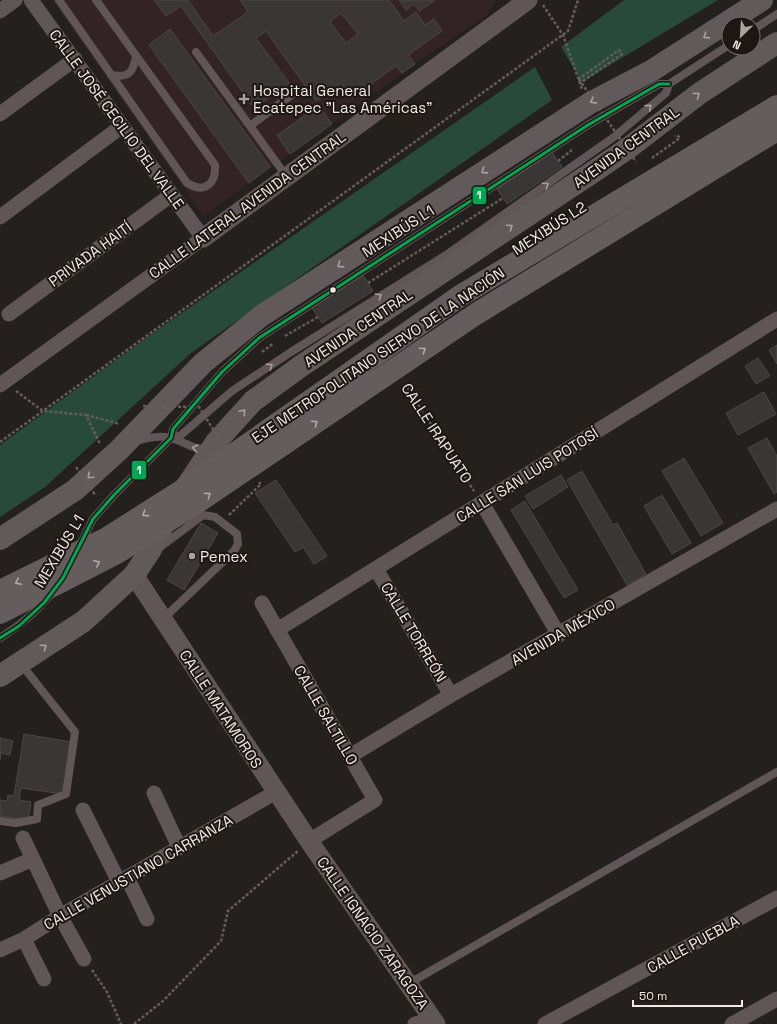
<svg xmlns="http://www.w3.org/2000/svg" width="777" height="1024" font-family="'Space Grotesk',sans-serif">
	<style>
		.medical { fill: #332226 }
		.green { fill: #284a3b }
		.building { fill: #3a3636; stroke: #4a4847; fill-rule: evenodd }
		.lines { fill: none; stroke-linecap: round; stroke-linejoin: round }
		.path { stroke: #655c5e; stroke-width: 2.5; stroke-dasharray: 3 2; stroke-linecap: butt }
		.service { stroke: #605557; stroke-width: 8 }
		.minor { stroke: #605557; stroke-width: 15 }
		.tertiary { stroke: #605557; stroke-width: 19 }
		.trunk { stroke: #62595a; stroke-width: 22 }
		.path-bridge { stroke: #655c5e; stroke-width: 2.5; stroke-dasharray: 3 2; stroke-linecap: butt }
		.motorway-bridge { stroke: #655c5d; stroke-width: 22 }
		.bus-1-casing { stroke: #1d1612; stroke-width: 6 }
		.bus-1 { stroke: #00a651; stroke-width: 3 }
		.oneway { stroke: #a8a1a0 }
		.oneway2 { stroke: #a89f9e }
		.oneway3 { stroke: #b1aaa8 }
		.poi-dot { fill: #a8a3a0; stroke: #1d1612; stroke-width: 1.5 }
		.bus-dot { fill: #efe9e6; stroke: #1d1612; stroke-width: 1.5 }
		.labels { text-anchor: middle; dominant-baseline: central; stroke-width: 4; stroke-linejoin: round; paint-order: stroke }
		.poi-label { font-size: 15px; fill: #efe9e6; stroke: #1d1612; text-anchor: start }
		.street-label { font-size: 15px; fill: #efe9e6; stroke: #1d1612 }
		.line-badge { stroke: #1d1612; stroke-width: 1.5 }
		.badge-label { font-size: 11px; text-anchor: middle; font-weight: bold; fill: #fff }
	</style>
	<rect width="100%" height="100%" fill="#24201e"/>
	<path class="medical" d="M 52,0 L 496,0 L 487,15 L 415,64 L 332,124 L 249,183 L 204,217 Z"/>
	<path class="green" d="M 624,0 L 718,0 L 582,82 L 561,47 Z
		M 535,67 L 552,100 L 191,353 L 45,487 L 0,517 L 0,445 L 146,338 Z"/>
	<path class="building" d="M 154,0 L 188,0 L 213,36 L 248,12 L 240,0 L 389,0 L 404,21 L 416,12 L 425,25 L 434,19 L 442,31 L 408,55 L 415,64 L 402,73 L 396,66 L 351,98 L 341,83 L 316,101 L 266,31 L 256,38 L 289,83 L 254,108 L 181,6 L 166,16 ZM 341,13 L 358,34 L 346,43 L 330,22 Z
		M 399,0 L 435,0 L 419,11 L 414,4 L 406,10 Z
		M 170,29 L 270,167 L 249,183 L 149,45 Z
		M 319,106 L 332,124 L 290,154 L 277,135 Z
		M 552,152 L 562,167 L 507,204 L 497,189 Z
		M 363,275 L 373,291 L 322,323 L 312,308 Z
		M 777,345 L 777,364 L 769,350 Z
		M 758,358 L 770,376 L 756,384 L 745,366 Z
		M 764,392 L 776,414 L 738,435 L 726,413 Z
		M 767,438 L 777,456 L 777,492 L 774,494 L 748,448 Z
		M 684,458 L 723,523 L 701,536 L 662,471 Z
		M 582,471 L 613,525 L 617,523 L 646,574 L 627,585 L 567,480 Z
		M 561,475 L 568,487 L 533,509 L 525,496 Z
		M 276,480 L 327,556 L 314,564 L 303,547 L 295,552 L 255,493 Z
		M 662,495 L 691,543 L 672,554 L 644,506 Z
		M 525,501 L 578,590 L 564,598 L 511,510 Z
		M 201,523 L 218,533 L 184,590 L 167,580 Z
		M 24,734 L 71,742 L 63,794 L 21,788 L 19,800 L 31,802 L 28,820 L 0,816 L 0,800 L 7,801 L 8,795 L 14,796 Z
		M 0,738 L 13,741 L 10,755 L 1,753 L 0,760 Z"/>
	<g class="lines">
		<path class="path" d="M 543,5 L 563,35 L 582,89
			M 579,84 L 622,54 L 619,50 L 579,79
			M 652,158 L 680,138 L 677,135 L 675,136
			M 558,161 L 572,150
			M 368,283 L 503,198
			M 285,336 L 318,317
			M 262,352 L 274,343
			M 405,384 L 474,491
			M 16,391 L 43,411 L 86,415 L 100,444
			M 86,415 L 120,424
			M 0,442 L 568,31 L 578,0
			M 229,515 L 261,484 L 260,483 L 259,484
			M 92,970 L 107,992 L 121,1024
			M 134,1024 L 163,1001 L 221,941 L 228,911 L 298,851"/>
		<path class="service" d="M 59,0 L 187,183 C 205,194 216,184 215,165 L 96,0
			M 753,30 L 777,14
			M 196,52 L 287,177
			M 111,75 C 129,78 133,73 136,56
			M 250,126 L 294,93
			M 171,438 L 173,429 L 222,372 L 259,338 L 588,125 L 659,84 L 669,84 L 729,45
			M 136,441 C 148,438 158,435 170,438 C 185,441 191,450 209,449
			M 80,545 L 93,519 L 114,495 L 171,438 L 181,435 L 232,391 L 291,352 L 446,255 L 614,137 L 666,93 L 669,84
			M 159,548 L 203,515 L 215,517 L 237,534 L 238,544 L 234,551 L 163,619
			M 0,638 C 19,626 36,613 50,595
			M 0,821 L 16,823 L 37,819 L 38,805 L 66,794 L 75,732 L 21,664
			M 408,984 L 777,772"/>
		<path class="minor" d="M 0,11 L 15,0
			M 0,114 L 75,59
			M 0,217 L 122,126
			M 9,314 L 171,195
			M 0,385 L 203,238 L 31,0
			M 482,503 L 559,635
			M 376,569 L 451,695
			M 262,603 L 375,800 L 309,841
			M 277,630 L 777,319
			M 350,756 L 451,695 L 777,509
			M 154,793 L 179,847
			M 83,810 L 119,882
			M 23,838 L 60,916 L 84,959
			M 0,873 L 33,859
			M 127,877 L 147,919
			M 24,939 L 44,979
			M 0,950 L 24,939 L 60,916 L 276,792
			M 415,1024 L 433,1019
			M 545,1024 L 777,898
			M 732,1024 L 777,999"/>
		<path class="tertiary" d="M 203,238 L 528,0
			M 134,575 L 309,841 L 436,1024"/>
		<path class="trunk" d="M 186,487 L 216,442 L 253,401 L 301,366 L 599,168 L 631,146 L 700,93 L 777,43
			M 0,539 L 75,490 L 119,450 L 203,363 L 261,316 L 590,103 L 651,71 L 762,0
			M 0,676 L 84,621 L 134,575 L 150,551 L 168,516"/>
		<path class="path-bridge" d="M 579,79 L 636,162
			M 143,406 L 199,407 L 221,442
			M 76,467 L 96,496"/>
		<path class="motorway-bridge" d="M 0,591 L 107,538 L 181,491 L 460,296 L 777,106
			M 0,613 L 117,553 L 198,502 L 476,314 L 777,130"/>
		<defs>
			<path id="bus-1" d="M 0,638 L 19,626 L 44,603 L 63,578 L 93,519 L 114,495 L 171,438 L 173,429 L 222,372 L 259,338 L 588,125 L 659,84 L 669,84"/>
		</defs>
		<use href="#bus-1" class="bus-1-casing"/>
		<use href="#bus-1" class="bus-1"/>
	</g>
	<defs><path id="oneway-chevron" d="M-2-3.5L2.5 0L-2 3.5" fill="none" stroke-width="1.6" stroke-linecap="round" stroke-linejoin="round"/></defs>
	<g class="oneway">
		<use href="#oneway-chevron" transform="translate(706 36) rotate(147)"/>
		<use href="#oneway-chevron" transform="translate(697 95) rotate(-37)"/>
		<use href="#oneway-chevron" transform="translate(593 101) rotate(152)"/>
		<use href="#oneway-chevron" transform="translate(484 171) rotate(147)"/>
		<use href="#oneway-chevron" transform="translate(510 227) rotate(-34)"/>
		<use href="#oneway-chevron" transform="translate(340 265) rotate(147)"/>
		<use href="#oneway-chevron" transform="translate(243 412) rotate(-49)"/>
		<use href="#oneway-chevron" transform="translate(90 476) rotate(137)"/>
		<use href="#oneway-chevron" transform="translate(44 647) rotate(-34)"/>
	</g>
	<g class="oneway2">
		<use href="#oneway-chevron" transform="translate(649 107) rotate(-40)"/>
		<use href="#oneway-chevron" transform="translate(546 185) rotate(-35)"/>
		<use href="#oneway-chevron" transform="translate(379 296) rotate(-32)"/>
		<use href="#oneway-chevron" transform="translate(270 366) rotate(-34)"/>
		<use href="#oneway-chevron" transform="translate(195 448) rotate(-168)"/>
	</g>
	<g class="oneway3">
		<use href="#oneway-chevron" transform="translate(423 350) rotate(-34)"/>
		<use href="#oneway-chevron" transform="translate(315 423) rotate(-34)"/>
		<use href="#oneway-chevron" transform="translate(208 495) rotate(-34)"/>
		<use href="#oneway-chevron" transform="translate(145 514) rotate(148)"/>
		<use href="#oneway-chevron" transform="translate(97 563) rotate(-27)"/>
		<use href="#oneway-chevron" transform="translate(18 582) rotate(153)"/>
	</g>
	<g class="poi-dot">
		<path d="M242 93h4v4h4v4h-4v4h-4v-4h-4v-4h4z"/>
		<circle cx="192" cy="556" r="4"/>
	</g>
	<circle class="bus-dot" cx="333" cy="290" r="3.5"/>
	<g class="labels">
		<g class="poi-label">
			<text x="253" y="90">Hospital General<tspan x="253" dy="17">Ecatepec "Las Américas"</tspan></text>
			<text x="200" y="556">Pemex</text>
		</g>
		<g class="street-label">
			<text transform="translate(117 119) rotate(54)">CALLE JOSÉ CECILIO DEL VALLE</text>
			<text transform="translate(626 147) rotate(-36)">AVENIDA CENTRAL</text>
			<text transform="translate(247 205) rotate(-36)">CALLE LATERAL AVENIDA CENTRAL</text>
			<text transform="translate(549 228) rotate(-33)">MEXIBÚS L2</text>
			<text transform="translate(398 231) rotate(-33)">MEXIBÚS L1</text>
			<text transform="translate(90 254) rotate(-36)">PRIVADA HAITÍ</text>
			<text transform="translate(358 328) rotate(-34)">AVENIDA CENTRAL</text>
			<text transform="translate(378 355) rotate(-34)">EJE METROPOLITANO SIERVO DE LA NACIÓN</text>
			<text transform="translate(437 433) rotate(57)">CALLE IRAPUATO</text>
			<text transform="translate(527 475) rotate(-32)">CALLE SAN LUIS POTOSÍ</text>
			<text transform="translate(59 551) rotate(-59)">MEXIBÚS L1</text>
			<text transform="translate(414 632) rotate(59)">CALLE TORREÓN</text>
			<text transform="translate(563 632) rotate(-30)">AVENIDA MÉXICO</text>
			<text transform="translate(221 709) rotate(57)">CALLE MATAMOROS</text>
			<text transform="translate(326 715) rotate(60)">CALLE SALTILLO</text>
			<text transform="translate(138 872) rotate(-30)">CALLE VENUSTIANO CARRANZA</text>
			<text transform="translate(373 933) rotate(55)">CALLE IGNACIO ZARAGOZA</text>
			<text transform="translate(693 944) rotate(-29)">CALLE PUEBLA</text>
		</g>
	</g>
	<g class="line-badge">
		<rect x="472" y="186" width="15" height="19" rx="4" fill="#00a651"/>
		<rect x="131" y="460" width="16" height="20" rx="4" fill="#00a651"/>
	</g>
	<g class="badge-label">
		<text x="479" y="199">1</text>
		<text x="139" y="474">1</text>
	</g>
	<g transform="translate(741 36) rotate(205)"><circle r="19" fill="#1d1612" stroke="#716a67"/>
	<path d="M0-3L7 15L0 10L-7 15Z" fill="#a8a3a0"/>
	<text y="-6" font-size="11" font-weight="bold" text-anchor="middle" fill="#efe9e6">N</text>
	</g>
	<path d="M633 1000v6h109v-6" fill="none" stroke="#efe9e6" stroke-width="2"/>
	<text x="639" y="1000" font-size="12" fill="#efe9e6" stroke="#1d1612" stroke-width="3" paint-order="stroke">50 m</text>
</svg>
